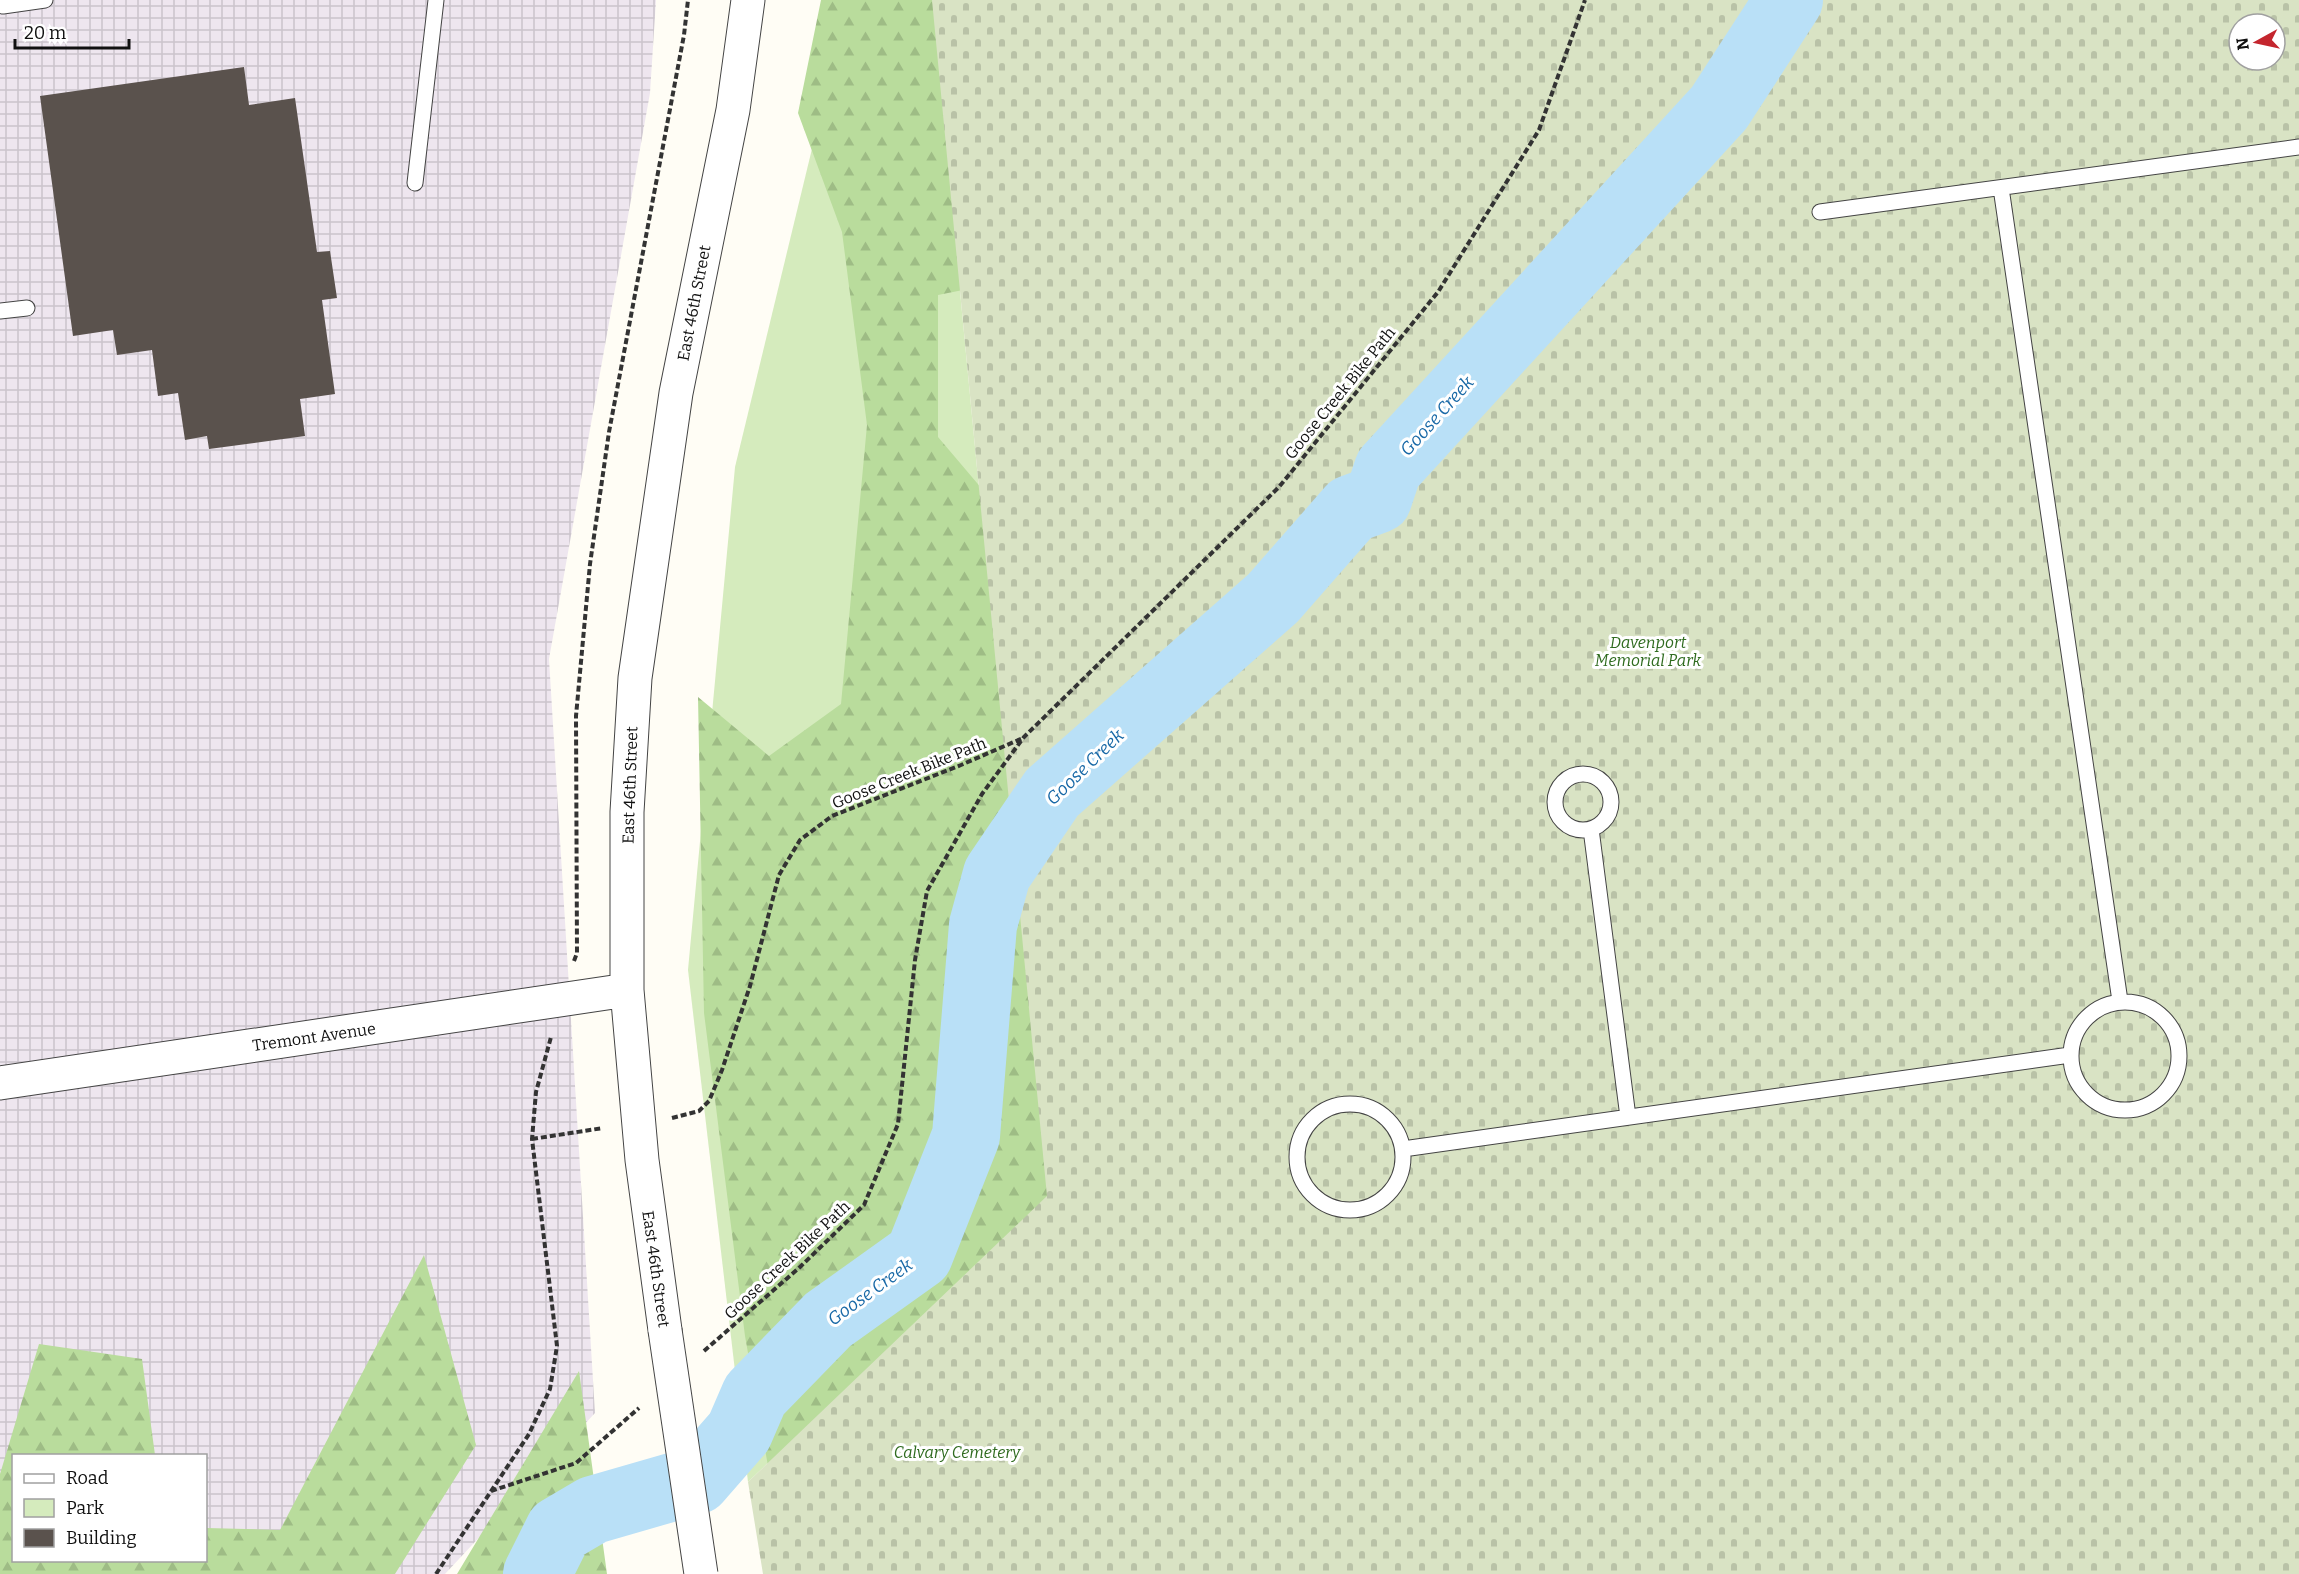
<svg xmlns="http://www.w3.org/2000/svg" width="2299" height="1574" font-family="Bitter,serif">
	<style>
		.industrial { fill: url(#industrial-grid); fill-rule: evenodd }
		.green { fill: #d5ebbd }
		.forest { fill: url(#forest-firs) }
		.cemetery { fill: url(#cemetery-stones); fill-rule: evenodd }
		.lines { fill: none; stroke-linecap: round; stroke-linejoin: round }
		.river { stroke: #b9e0f7; stroke-width: 68 }
		.building { fill: #5a524d }
		.service-casing { stroke: #444; stroke-width: 17 }
		.tertiary-casing { stroke: #444; stroke-width: 35 }
		.path { stroke: #333; stroke-width: 4; stroke-dasharray: 6 3; stroke-linecap: butt }
		.service { stroke: #fff; stroke-width: 15 }
		.tertiary { stroke: #fff; stroke-width: 33 }
		.tertiary-bridge-casing { stroke: #444; stroke-width: 35; stroke-linecap: butt }
		.tertiary-bridge { stroke: #fff; stroke-width: 33 }
		.labels { text-anchor: middle; dominant-baseline: central; stroke-width: 6; stroke-linejoin: round; paint-order: stroke }
		.street-label { font-size: 16px; fill: #111; stroke: #fff }
		.park-label { font-size: 16px; font-style: italic; fill: #2f6b1f; stroke: #fff }
		.water-label { font-size: 18px; font-style: italic; fill: #1768a6; stroke: #fff }
	</style>
	<defs>
		<pattern id="industrial-grid" width="8" height="8" patternUnits="userSpaceOnUse" patternTransform="scale(1.5)"><rect width="8" height="8" fill="#eee6ef"/><path d="M0 4h8M4 0v8" fill="none" stroke="#cbc4cc"/></pattern>
		<pattern id="forest-firs" width="22" height="20" patternUnits="userSpaceOnUse" patternTransform="scale(1.5)"><rect width="22" height="20" fill="#b9dc9c"/><path d="M5 1l3.5 6h-7zM16 11l3.5 6h-7z" fill="#9ebc85"/></pattern>
		<pattern id="cemetery-stones" width="16" height="16" patternUnits="userSpaceOnUse" patternTransform="scale(1.5)"><rect width="16" height="16" fill="#d9e3c4"/><path d="M2 7V4a2 2 0 0 1 4 0v3zM10 15v-3a2 2 0 0 1 4 0v3z" fill="#b9c2a7"/></pattern>
	</defs>
	<rect width="100%" height="100%" fill="#fffdf5"/>
	<path class="industrial" d="M 0,0 L 656,0 L 650,93 L 549,659 L 595,1413 L 445,1574 L 0,1574 ZM 14,1456 L 206,1456 L 206,1560 L 14,1560 Z"/>
	<path class="green" d="M 848,0 L 932,0 L 1047,1196 L 748,1482 L 688,970 L 735,467 Z"/>
	<path class="forest" d="M 821,0 L 1074,0 L 1067,269 L 938,295 L 938,437 L 1050,569 L 1081,1262 L 774,1500 L 745,1336 L 704,1013 L 698,697 L 769,756 L 841,704 L 867,425 L 842,232 L 798,113 Z
		M 424,1255 L 476,1445 L 395,1574 L 0,1574 L 0,1474 L 39,1344 L 142,1359 L 155,1455 L 14,1456 L 14,1560 L 206,1560 L 206,1528 L 280,1530 Z
		M 579,1371 L 607,1574 L 457,1574 Z"/>
	<path class="cemetery" d="M 932,0 L 2299,0 L 2299,1574 L 763,1574 L 748,1482 L 1047,1196 ZM 2239,24 L 2275,24 L 2275,60 L 2239,60 Z"/>
	<g class="lines">
		<path class="river" d="M 537,1574 L 559,1530 L 593,1510 L 697,1480 L 739,1432 L 755,1395 L 828,1320 L 919,1255 L 966,1136 L 983,925 L 997,874 L 1052,793 L 1273,598 L 1351,509 L 1378,499 L 1388,469 L 1719,108 L 1789,0"/>
	</g>
	<path class="building" d="M 244,67 L 249,105 L 295,98 L 317,252 L 330,251 L 337,298 L 322,300 L 335,394 L 300,399 L 305,436 L 209,449 L 207,436 L 185,440 L 178,393 L 158,396 L 152,350 L 117,355 L 113,330 L 73,336 L 40,96 Z"/>
	<g class="lines">
		<defs>
			<path id="service" d="M 3,6 L 45,0
				M 415,183 L 436,0
				M 2001,188 L 2120,1001
				M 1820,212 L 2299,147
				M 0,311 L 27,308
				M1555 802a28 28 0 1 1 56 0a28 28 0 1 1-56 0Z
				M 1591,829 L 1628,1117
				M2071 1056a54 54 0 1 1 108 0a54 54 0 1 1-108 0Z
				M1297 1157a53 53 0 1 1 106 0a53 53 0 1 1-106 0Z
				M 1403,1149 L 2070,1055"/>
			<path id="tertiary" d="M 0,1083 L 627,990
				M 665,1330 L 642,1160 L 627,990 L 627,812 L 635,678 L 676,393 L 733,110 L 748,0"/>
		</defs>
		<use href="#service" class="service-casing"/>
		<use href="#tertiary" class="tertiary-casing"/>
		<path class="path" d="M 574,961 L 577,953 L 576,716 L 590,564 L 609,432 L 684,35 L 688,0
			M 672,1118 L 699,1111 L 709,1101 L 722,1070 L 750,986 L 779,875 L 800,840 L 832,816 L 961,765 L 1023,738
			M 532,1139 L 603,1128
			M 704,1351 L 800,1267 L 864,1205 L 898,1124 L 915,960 L 927,891 L 982,794 L 1024,737 L 1279,487 L 1438,292 L 1539,130 L 1585,0
			M 491,1491 L 576,1463 L 639,1408
			M 436,1574 L 529,1434 L 550,1389 L 557,1346 L 532,1139 L 536,1092 L 551,1037"/>
		<use href="#service" class="service"/>
		<use href="#tertiary" class="tertiary"/>
		<defs>
			<path id="tertiary-bridge" d="M 665,1330 L 701,1574"/>
		</defs>
		<use href="#tertiary-bridge" class="tertiary-bridge-casing"/>
		<use href="#tertiary-bridge" class="tertiary-bridge"/>
	</g>
	<g class="labels">
		<g class="street-label">
			<text transform="translate(694 303) rotate(-79)">East 46th Street</text>
			<text transform="translate(1340 393) rotate(-51)">Goose Creek Bike Path</text>
			<text transform="translate(909 773) rotate(-22)">Goose Creek Bike Path</text>
			<text transform="translate(630 785) rotate(-88)">East 46th Street</text>
			<text transform="translate(314 1037) rotate(-8)">Tremont Avenue</text>
			<text transform="translate(787 1260) rotate(-43)">Goose Creek Bike Path</text>
			<text transform="translate(656 1269) rotate(82)">East 46th Street</text>
		</g>
		<g class="park-label">
			<text x="1648" y="642">Davenport<tspan x="1648" dy="18">Memorial Park</tspan></text>
			<text x="957" y="1452">Calvary Cemetery</text>
		</g>
		<g class="water-label">
			<text transform="translate(1437 416) rotate(-48)">Goose Creek</text>
			<text transform="translate(1085 767) rotate(-44)">Goose Creek</text>
			<text transform="translate(870 1292) rotate(-36)">Goose Creek</text>
		</g>
	</g>
	<rect x="12" y="1454" width="195" height="108" fill="#ffffff" stroke="#a0a0a0" stroke-width="1.5"/>
	<rect x="24" y="1474" width="30" height="9" fill="#ffffff" stroke="#a0a0a0" stroke-width="1.5"/>
	<text x="66" y="1484" font-size="18" fill="#111111">Road</text>
	<rect x="24" y="1499" width="30" height="18" fill="#d5ebbd" stroke="#a0a0a0" stroke-width="1.5"/>
	<text x="66" y="1514" font-size="18" fill="#111111">Park</text>
	<rect x="24" y="1529" width="30" height="18" fill="#5a524d" stroke="#a0a0a0" stroke-width="1.5"/>
	<text x="66" y="1544" font-size="18" fill="#111111">Building</text>
	<g transform="translate(2257 42) rotate(262)"><circle r="28" fill="#ffffff" stroke="#a0a0a0" stroke-width="1.5"/>
	<path d="M0-4.5L10 22L0 15L-10 22Z" fill="#c4262e"/>
	<text y="-9" font-size="16" font-weight="bold" text-anchor="middle" fill="#111111">N</text>
	</g>
	<path d="M15 39v9h114v-9" fill="none" stroke="#111111" stroke-width="3"/>
	<text x="24" y="39" font-size="18" fill="#111111" stroke="#ffffff" stroke-width="4.5" paint-order="stroke">20 m</text>
</svg>
